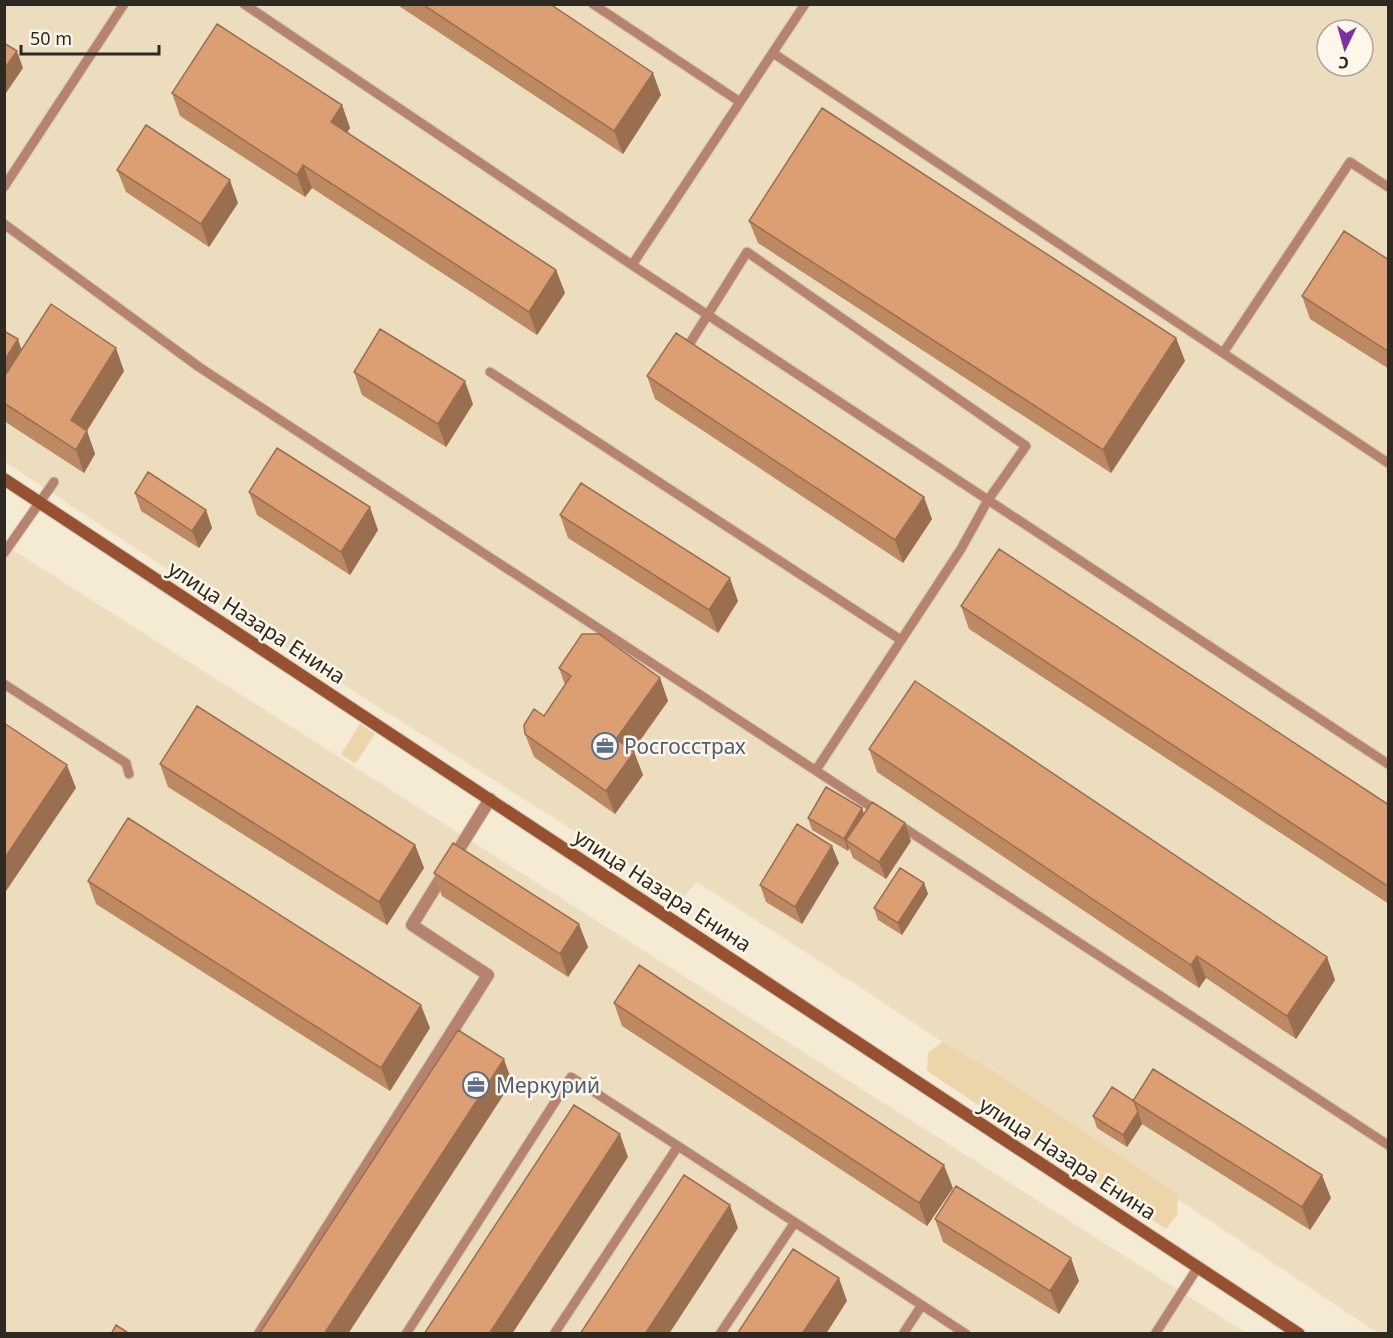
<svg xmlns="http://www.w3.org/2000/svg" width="1393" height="1338" font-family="'Noto Sans',sans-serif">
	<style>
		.built { fill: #ecddbf; fill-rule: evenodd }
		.green { fill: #ebd5a9 }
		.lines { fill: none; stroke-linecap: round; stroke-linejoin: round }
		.service-casing { stroke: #d1c7b3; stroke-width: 11 }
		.minor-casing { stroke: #d1c7b3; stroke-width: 14 }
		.secondary-casing { stroke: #d1c7b3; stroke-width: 14 }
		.service { stroke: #b6846e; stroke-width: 9 }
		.minor { stroke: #b6846e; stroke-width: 12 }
		.secondary { stroke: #975131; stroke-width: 12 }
		.wall { fill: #bd8963 }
		.shaded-wall { fill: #9a6f50 }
		.building { fill: #dc9f73; stroke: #9a6f50; stroke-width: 1.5 }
		.labels { text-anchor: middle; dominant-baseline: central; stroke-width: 5; stroke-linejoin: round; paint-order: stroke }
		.street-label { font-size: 21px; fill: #2e2921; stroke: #fef7ea }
		.service-label { font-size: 21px; fill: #4e5e75; stroke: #fef7ea; text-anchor: start }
	</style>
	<rect width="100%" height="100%" fill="#f5ead3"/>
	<path class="built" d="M 4,5 L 1388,5 L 1388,1333 L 1378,1333 L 872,995 L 697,882 L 682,899 L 317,668 L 5,462 ZM 1327,30 L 1363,30 L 1363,66 L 1327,66 Z
		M 5,545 L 1246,1333 L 5,1333 Z"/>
	<path class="green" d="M 360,724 L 375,734 L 355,764 L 341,754 Z
		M 942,1042 L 996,1073 L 1178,1194 L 1177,1215 L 1166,1229 L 927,1071 L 928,1053 Z"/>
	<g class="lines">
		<defs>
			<path id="service" d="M 244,4 L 632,265 L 1388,764
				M 593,4 L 740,102
				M 773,53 L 1388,463
				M 4,187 L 124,4
				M 4,224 L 199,367 L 879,812
				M 632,265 L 805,4
				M 690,343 L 747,252 L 1026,446 L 988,500 L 961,549 L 816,770
				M 1223,353 L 1350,162 L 1388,187
				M 490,372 L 901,640
				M 4,553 L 54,482
				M 4,684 L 126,763 L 129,774
				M 898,824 L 1388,1145
				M 406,1334 L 571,1077 L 678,1146
				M 554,1334 L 678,1146 L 966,1334
				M 720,1334 L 795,1222
				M 903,1334 L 922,1305
				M 1155,1334 L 1198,1267"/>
			<path id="minor" d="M 260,1334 L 488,975 L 412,925 L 490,799"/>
			<path id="secondary" d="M 4,479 L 1299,1334"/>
		</defs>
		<use href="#service" class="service-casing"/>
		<use href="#minor" class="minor-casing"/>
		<use href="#secondary" class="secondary-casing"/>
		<use href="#service" class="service"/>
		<use href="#minor" class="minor"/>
		<use href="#secondary" class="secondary"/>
	</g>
	<path class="wall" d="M 396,4 L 550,4 L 661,95 L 623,154 Z
		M 172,93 L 342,105 L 350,128 L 347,133 L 556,270 L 565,293 L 537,335 L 312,188 L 305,197 L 180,116 Z
		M 117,170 L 238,203 L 209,247 L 126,192 Z
		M 749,221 L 1176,338 L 1185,361 L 1111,473 L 758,243 Z
		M 1389,260 L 1389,369 L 1310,319 L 1302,296 Z
		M 4,331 L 22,350 L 124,371 L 87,431 L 95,454 L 84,473 L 4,421 Z
		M 354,372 L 473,404 L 446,447 L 362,395 Z
		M 647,376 L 932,519 L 903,563 L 655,399 Z
		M 249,492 L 378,530 L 350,575 L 257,515 Z
		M 135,493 L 206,510 L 212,528 L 199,548 L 141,511 Z
		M 560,515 L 738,601 L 718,633 L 568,538 Z
		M 961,606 L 1389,805 L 1389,904 L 969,629 Z
		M 559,668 L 660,678 L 668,701 L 633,751 L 634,752 L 643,775 L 615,814 L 534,757 L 525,734 L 544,716 L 565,685 Z
		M 869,749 L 1327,957 L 1335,980 L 1296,1039 L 1206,978 L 1199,988 L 877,772 Z
		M 160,764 L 415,845 L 424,868 L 387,925 L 168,787 Z
		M 862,808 L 864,814 L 911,841 L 886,879 L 853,858 L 849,848 L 848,851 L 812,830 L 808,818 Z
		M 839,863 L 802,924 L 766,902 L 760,885 Z
		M 434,873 L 588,947 L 568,977 L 442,896 Z
		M 88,881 L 430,1028 L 390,1091 L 96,904 Z
		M 924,883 L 928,894 L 902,935 L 878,920 L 874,908 Z
		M 614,1003 L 953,1188 L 927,1226 L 622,1026 Z
		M 1134,1101 L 1331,1198 L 1310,1230 L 1142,1124 L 1127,1147 L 1097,1128 L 1093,1116 Z
		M 935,1219 L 1079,1281 L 1059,1314 L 943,1242 Z"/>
	<path class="shaded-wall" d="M 17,51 L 23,68 L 4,96 L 4,69 Z
		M 653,73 L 661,95 L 623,154 L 614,131 Z
		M 342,105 L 350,128 L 339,145 L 331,122 Z
		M 303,165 L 312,188 L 305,197 L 297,175 Z
		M 230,180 L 238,203 L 209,247 L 201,224 Z
		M 556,270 L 565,293 L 537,335 L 529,312 Z
		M 1176,338 L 1185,361 L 1111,473 L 1103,450 Z
		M 18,339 L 22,351 L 4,379 L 4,361 Z
		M 116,348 L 124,371 L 79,443 L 71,420 Z
		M 465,381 L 473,404 L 446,447 L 438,424 Z
		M 87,431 L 95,454 L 84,473 L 76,450 Z
		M 924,497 L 932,519 L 903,563 L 895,540 Z
		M 370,507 L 378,530 L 350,575 L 341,552 Z
		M 206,510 L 212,528 L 199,548 L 192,531 Z
		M 730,578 L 738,601 L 718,633 L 709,610 Z
		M 660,678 L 668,701 L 624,762 L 616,739 Z
		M 634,752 L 643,775 L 615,814 L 606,791 Z
		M 67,765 L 76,788 L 4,894 L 4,859 Z
		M 862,808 L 866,820 L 846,840 L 849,848 L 848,851 L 844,839 Z
		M 905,823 L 911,841 L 886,879 L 879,862 Z
		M 415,845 L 424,868 L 387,925 L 379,902 Z
		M 832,846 L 839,863 L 802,924 L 795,907 Z
		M 924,883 L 928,894 L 902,935 L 898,923 Z
		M 579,924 L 588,947 L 568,977 L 560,954 Z
		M 1197,956 L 1206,978 L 1199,988 L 1191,965 Z
		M 1327,957 L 1335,980 L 1296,1039 L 1287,1016 Z
		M 421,1005 L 430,1028 L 390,1091 L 381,1068 Z
		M 504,1059 L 512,1082 L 348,1334 L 324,1334 Z
		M 1138,1112 L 1142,1124 L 1127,1147 L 1123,1135 Z
		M 620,1134 L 628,1157 L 512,1334 L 489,1334 Z
		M 944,1165 L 953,1188 L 927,1226 L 919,1203 Z
		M 1322,1175 L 1331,1198 L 1310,1230 L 1302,1207 Z
		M 730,1205 L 738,1228 L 669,1334 L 645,1334 Z
		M 1071,1258 L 1079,1281 L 1059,1314 L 1050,1291 Z
		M 839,1278 L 847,1301 L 826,1334 L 802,1334 Z"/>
	<path class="building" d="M 422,4 L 550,4 L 653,73 L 614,131 Z
		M 217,24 L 342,105 L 331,122 L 556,270 L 529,312 L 303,165 L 297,175 L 172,93 Z
		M 4,43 L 17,51 L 4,69 Z
		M 822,108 L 1176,338 L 1103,450 L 749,221 Z
		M 146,125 L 230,180 L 201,224 L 117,170 Z
		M 1344,231 L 1389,260 L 1389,352 L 1302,296 Z
		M 51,304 L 116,348 L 71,420 L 87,431 L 76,450 L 4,403 L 4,377 Z
		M 380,329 L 465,381 L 438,424 L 354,372 Z
		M 4,331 L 18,339 L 4,361 Z
		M 676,333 L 924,497 L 895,540 L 647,376 Z
		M 277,448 L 370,507 L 341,552 L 249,492 Z
		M 148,472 L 206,510 L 192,531 L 135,493 Z
		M 581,483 L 730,578 L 709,610 L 560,515 Z
		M 999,549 L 1389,805 L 1389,887 L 961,606 Z
		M 582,634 L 599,634 L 660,678 L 616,739 L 634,752 L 606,791 L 525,734 L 524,725 L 534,709 L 544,716 L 571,676 L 559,668 Z
		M 915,681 L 1327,957 L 1287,1016 L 1197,956 L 1191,965 L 869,749 Z
		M 197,706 L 415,845 L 379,902 L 160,764 Z
		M 4,723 L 67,765 L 4,859 Z
		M 826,787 L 862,808 L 844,839 L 808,818 Z
		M 872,802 L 905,823 L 879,862 L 846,840 Z
		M 128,818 L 421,1005 L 381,1068 L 88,881 Z
		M 797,824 L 832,846 L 795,907 L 760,885 Z
		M 453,843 L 579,924 L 560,954 L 434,873 Z
		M 900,868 L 924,883 L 898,923 L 874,908 Z
		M 639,965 L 944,1165 L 919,1203 L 614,1003 Z
		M 458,1030 L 504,1059 L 324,1334 L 259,1334 Z
		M 1153,1069 L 1322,1175 L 1302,1207 L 1133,1101 Z
		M 1112,1087 L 1134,1101 L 1138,1112 L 1123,1135 L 1093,1116 Z
		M 574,1105 L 620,1134 L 489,1334 L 424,1334 Z
		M 684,1175 L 730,1205 L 645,1334 L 580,1334 Z
		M 956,1186 L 1071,1258 L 1050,1291 L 935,1219 Z
		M 793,1249 L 839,1278 L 802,1334 L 737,1334 Z
		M 116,1325 L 130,1334 L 111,1334 Z"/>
	<defs>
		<symbol id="office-ring" viewBox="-11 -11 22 22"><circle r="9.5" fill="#fef7ea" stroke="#5c6f8a" stroke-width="1.5"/><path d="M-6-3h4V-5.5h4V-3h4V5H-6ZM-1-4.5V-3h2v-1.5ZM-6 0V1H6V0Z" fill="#5c6f8a"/></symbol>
	</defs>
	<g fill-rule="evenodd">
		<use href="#office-ring" x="590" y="731" width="30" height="30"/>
		<use href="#office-ring" x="461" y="1070" width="30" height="30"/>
	</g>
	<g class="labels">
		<g class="street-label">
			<text transform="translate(257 622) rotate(33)">улица Назара Енина</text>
			<text transform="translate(663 890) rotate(33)">улица Назара Енина</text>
			<text transform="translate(1068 1158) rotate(33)">улица Назара Енина</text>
		</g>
		<g class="service-label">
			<text x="624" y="746">Росгосстрах</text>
			<text x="496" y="1085">Меркурий</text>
		</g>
	</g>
	<rect width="1393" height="1338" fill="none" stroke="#2e2921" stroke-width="12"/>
	<g transform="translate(1345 48) rotate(185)"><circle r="28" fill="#fef7ea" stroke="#aba59a" stroke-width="1.5"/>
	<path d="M0-4.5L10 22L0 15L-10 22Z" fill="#8130a0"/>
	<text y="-9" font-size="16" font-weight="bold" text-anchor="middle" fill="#2e2921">С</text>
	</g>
	<path d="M21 45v9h138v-9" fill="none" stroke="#2e2921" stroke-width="3"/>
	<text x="30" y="45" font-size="18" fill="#2e2921" stroke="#fef7ea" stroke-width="4.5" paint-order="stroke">50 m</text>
</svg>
